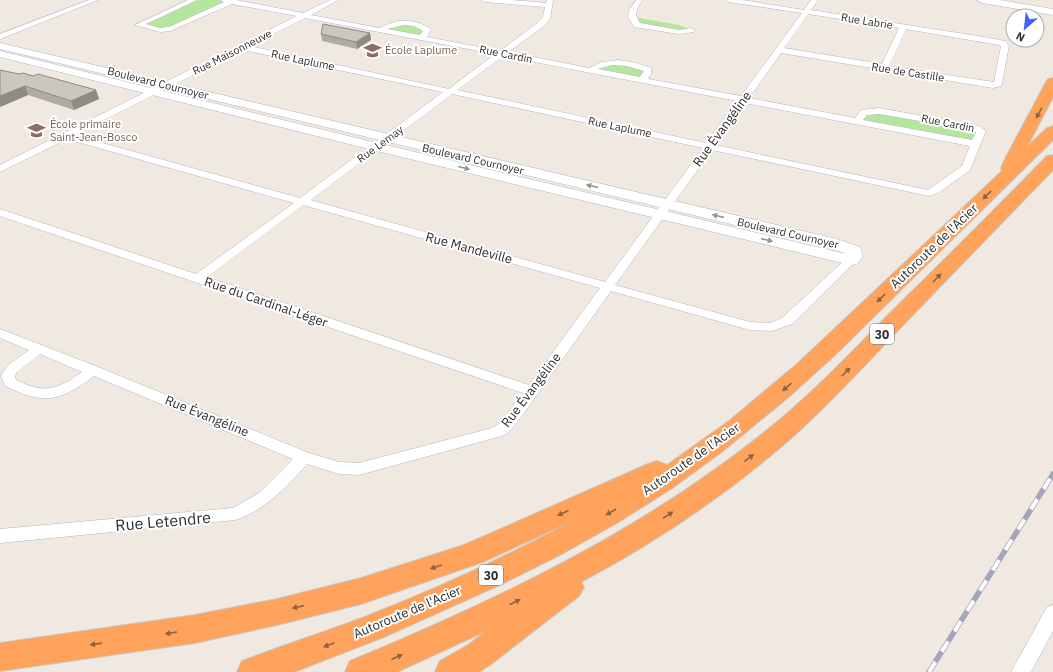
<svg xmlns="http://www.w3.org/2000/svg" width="1053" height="672" font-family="'IBM Plex Sans',sans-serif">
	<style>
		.green { fill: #b6e59e }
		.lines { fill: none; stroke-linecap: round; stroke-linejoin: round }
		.street-casing { stroke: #b4b7c1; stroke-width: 1 }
		.secondary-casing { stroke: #b4b7c1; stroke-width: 1 }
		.highway-casing { stroke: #c9c9c9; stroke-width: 2 }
		.street { fill: #fff; fill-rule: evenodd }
		.secondary { fill: #fff; fill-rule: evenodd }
		.highway { fill: #ffa35c; fill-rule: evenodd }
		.rail-casing { stroke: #a3a6b8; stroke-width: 5.5 }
		.rail { stroke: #fff; stroke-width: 4; stroke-dasharray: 12; stroke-linecap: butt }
		.wall { fill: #afaba4 }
		.shaded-wall { fill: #8e8b86 }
		.building { fill: #cbc7bf; stroke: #8e8b86 }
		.oneway { fill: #8c6343 }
		.oneway2 { fill: #969696 }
		.labels { text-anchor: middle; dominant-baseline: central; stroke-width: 4; stroke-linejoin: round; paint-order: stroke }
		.far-street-label { font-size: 11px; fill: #2e2e2e; stroke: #fff }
		.far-education-label { font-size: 11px; fill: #785e54; stroke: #fff; text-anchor: start }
		.shield { fill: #fff; stroke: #6d6d6d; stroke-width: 1 }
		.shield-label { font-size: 12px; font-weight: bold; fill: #2e2e2e }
		.street-label { font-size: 13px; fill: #2e2e2e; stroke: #fff }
		.near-street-label { font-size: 16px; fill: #2e2e2e; stroke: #fff }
	</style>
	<rect width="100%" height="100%" fill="#efe9e1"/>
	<path class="green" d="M 195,0 L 235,0 L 165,29 L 140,25 Z
		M 633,17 L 679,25 L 689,29 L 687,31 L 638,25 Z
		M 412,24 L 426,32 L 423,37 L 383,29 L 387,27 Z
		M 619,62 L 646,70 L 642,79 L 593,69 Z
		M 869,112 L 979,129 L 975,143 L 858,121 Z"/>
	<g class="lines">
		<defs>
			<path id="street" d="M 89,0 L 98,0 L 0,39 L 0,34 Z
				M 188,0 L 197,0 L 146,24 L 160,28 L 169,27 L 224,2 L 220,0 L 236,0 L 303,13 L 330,0 L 338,0 L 311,15 L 379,28 L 397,21 L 410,21 L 419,23 L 430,28 L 431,30 L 427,37 L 500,51 L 537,23 L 543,17 L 545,7 L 485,2 L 482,0 L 511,0 L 546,3 L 547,0 L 553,0 L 550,19 L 543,27 L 508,52 L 589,68 L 602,62 L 619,60 L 637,63 L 651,68 L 651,74 L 648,79 L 741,96 L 802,13 L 728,2 L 725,0 L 742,0 L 804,10 L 811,0 L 818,0 L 811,10 L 984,37 L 1005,41 L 1009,45 L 1002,84 L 1001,86 L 993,88 L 781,53 L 749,98 L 855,118 L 861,110 L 879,108 L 979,126 L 986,131 L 970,170 L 938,193 L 929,196 L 712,150 L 615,285 L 750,322 L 771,323 L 782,318 L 847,258 L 855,258 L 857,260 L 855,262 L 792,324 L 772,331 L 750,330 L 611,291 L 522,416 L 509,432 L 502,436 L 359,475 L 339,474 L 307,464 C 286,487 266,510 235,520 L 0,543 L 0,529 L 233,508 L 259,493 L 293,459 L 94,376 C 60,402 44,405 5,386 L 1,376 L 7,366 L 29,350 L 0,338 L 0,329 L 98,367 L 309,453 L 339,462 L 359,463 L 492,428 L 499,424 L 523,393 L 0,216 L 0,209 L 196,274 L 294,203 L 67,139 L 0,172 L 0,165 L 297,16 L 232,4 L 170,31 L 160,32 L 135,25 ZM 808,14 L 899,28 L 882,64 L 784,48 ZM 305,18 L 495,54 L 449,89 L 249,46 ZM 404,25 L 414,26 L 423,31 L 420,35 L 387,29 ZM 906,29 L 999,45 L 1001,46 L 994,82 L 889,66 ZM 243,50 L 443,92 L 300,198 L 74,135 ZM 503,56 L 737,101 L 706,143 L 457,90 ZM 612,65 L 627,66 L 644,71 L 640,77 L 598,69 ZM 452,94 L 703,148 L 605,282 L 310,200 ZM 745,103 L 970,146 L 962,166 L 928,190 L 715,145 ZM 879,114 L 973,130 L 976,132 L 972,140 L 863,120 L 867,115 ZM 303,205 L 600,288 L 529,385 L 207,277 ZM 40,354 L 82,372 C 57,390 45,394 16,380 L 15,376 L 17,372 Z
				M 636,0 L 642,0 C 637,10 633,13 640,23 L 679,30 L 691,28 L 695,30 L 694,32 L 679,34 L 634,27 L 628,17 L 629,10 Z
				M 1053,605 L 1053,631 L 1031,672 L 1011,672 L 1047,607 Z"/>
			<path id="secondary" d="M 977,0 L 1000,0 L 1053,9 L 1053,15 L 982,3 Z
				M 0,43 L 837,239 L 860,247 L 863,256 L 857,264 L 851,265 L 377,151 L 0,57 L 0,51 L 377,143 L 846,254 L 831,248 L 0,49 Z"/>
			<path id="highway" d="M 1053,78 L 1053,97 L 1027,147 L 1047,128 L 1053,126 L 1053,140 L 835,355 L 791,395 L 723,451 L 671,489 L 617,523 L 560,555 L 502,584 L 384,637 L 294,672 L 237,672 L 242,661 C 281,646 322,633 362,618 C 434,590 504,558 572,521 L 483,562 L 361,604 L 277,625 L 195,643 L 0,671 L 0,643 L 195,615 L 277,599 L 361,578 L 464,545 L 648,464 L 657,461 L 667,465 L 729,421 L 797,364 L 1002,171 L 1001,168 L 1006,157 L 1046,82 L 1048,79 Z
				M 1053,155 L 1053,170 C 1004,221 955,271 906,322 C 870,360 835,398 797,433 C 732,491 658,541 581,582 L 584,587 L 579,596 L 490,665 L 479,672 L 435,672 L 440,661 L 468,645 L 486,631 L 397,672 L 345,672 L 350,661 C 495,601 638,533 762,434 C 808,398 848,356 889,314 C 942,262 995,209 1047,156 Z"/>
		</defs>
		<use href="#street" class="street-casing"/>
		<use href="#secondary" class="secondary-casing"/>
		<use href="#highway" class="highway-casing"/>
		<use href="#street" class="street"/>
		<use href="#secondary" class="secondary"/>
		<use href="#highway" class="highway"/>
		<defs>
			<path id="rail" d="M 929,672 L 1053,474"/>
		</defs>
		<use href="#rail" class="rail-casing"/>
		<use href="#rail" class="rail"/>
	</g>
	<path class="wall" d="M 370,33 L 371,40 L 357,49 L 322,41 L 321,34 Z
		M 0,70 L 19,74 L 96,90 L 99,99 L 74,110 L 28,95 L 0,107 Z"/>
	<path class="shaded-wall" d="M 370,33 L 371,40 L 357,49 L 356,42 Z
		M 25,86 L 28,95 L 0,107 L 0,96 Z
		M 96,90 L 99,99 L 74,110 L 71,101 Z"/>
	<path class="building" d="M 323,24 L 370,33 L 356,42 L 321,34 Z
		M 0,70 L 19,74 L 23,73 L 33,76 L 38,74 L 96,90 L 71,101 L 25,86 L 0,96 Z"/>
	<defs><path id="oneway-solid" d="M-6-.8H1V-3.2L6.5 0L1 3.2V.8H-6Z"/></defs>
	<g class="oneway">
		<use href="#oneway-solid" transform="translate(1039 113) rotate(118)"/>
		<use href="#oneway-solid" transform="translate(987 195) rotate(136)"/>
		<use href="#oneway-solid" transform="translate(937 278) rotate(-46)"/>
		<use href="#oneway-solid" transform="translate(881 298) rotate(136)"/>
		<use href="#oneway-solid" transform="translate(846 372) rotate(-45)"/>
		<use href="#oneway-solid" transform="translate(787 387) rotate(139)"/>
		<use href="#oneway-solid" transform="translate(749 458) rotate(-38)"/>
		<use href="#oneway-solid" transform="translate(611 512) rotate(150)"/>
		<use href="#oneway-solid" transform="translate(563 513) rotate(156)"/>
		<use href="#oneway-solid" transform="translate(668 515) rotate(-33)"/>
		<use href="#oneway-solid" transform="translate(436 567) rotate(161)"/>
		<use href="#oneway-solid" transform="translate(515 602) rotate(-27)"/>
		<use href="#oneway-solid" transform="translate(298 607) rotate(167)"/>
		<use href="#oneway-solid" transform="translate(171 633) rotate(171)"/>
		<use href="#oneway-solid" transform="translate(96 644) rotate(172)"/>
		<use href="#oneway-solid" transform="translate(329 645) rotate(159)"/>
		<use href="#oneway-solid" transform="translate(397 657) rotate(-24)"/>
	</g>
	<g class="oneway2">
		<use href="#oneway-solid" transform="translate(464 168) rotate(14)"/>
		<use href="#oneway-solid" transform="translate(592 186) rotate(-167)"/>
		<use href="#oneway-solid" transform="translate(718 216) rotate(-167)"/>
		<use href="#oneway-solid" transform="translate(767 240) rotate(13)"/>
	</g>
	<defs>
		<symbol id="school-bare" viewBox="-9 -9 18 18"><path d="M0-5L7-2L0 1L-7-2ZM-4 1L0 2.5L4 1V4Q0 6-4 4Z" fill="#8d6e63" stroke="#fff" stroke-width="2.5" paint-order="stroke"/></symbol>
	</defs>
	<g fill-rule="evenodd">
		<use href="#school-bare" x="360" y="38" width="25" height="25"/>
		<use href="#school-bare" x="24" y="118" width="25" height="25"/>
	</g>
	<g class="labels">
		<g class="far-street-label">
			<text transform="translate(867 21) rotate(9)">Rue Labrie</text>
			<text transform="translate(232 52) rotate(-27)">Rue Maisonneuve</text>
			<text transform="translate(506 54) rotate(11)">Rue Cardin</text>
			<text transform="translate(303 60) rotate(12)">Rue Laplume</text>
			<text transform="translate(908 72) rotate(9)">Rue de Castille</text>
			<text transform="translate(158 83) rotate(14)">Boulevard Cournoyer</text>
			<text transform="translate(948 123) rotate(11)">Rue Cardin</text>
			<text transform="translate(620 127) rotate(12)">Rue Laplume</text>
			<text transform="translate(380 144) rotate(-36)">Rue Lemay</text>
			<text transform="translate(473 159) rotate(13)">Boulevard Cournoyer</text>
			<text transform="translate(788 233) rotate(13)">Boulevard Cournoyer</text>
		</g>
		<g class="far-education-label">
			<text x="385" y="50">École Laplume</text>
			<text x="50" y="124">École primaire<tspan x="50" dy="13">Saint-Jean-Bosco</tspan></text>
		</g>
		<g class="shield">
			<rect x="870" y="324" width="24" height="20" rx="3"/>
			<rect x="479" y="565" width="24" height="20" rx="3"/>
		</g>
		<g class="shield-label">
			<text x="882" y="334">30</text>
			<text x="491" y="575">30</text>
		</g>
		<g class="street-label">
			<text transform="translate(722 129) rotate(-54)">Rue Évangéline</text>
			<text transform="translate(934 246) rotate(-44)">Autoroute de l'Acier</text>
			<text transform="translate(469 248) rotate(15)">Rue Mandeville</text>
			<text transform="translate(266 302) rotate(19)">Rue du Cardinal-Léger</text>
			<text transform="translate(531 390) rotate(-53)">Rue Évangéline</text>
			<text transform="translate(207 416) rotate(22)">Rue Évangéline</text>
			<text transform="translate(691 459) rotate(-35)">Autoroute de l'Acier</text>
			<text transform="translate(407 612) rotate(-23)">Autoroute de l'Acier</text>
		</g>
		<g class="near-street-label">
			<text transform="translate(163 521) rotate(-5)">Rue Letendre</text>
		</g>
	</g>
	<g transform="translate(1025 28) rotate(208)"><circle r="19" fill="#ffffff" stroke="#ababab"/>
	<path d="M0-3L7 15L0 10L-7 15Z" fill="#4264fb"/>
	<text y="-6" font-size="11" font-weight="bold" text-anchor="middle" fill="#2e2e2e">N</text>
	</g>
</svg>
